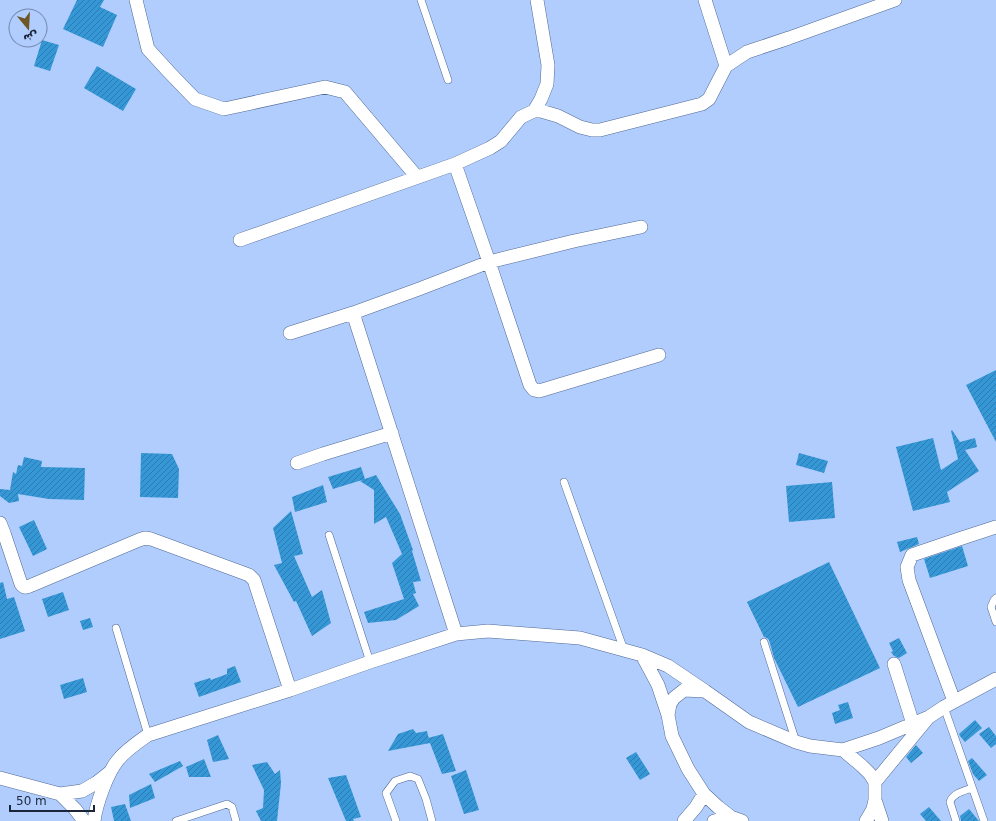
<svg xmlns="http://www.w3.org/2000/svg" width="996" height="821" font-family="'DejaVu Sans','Noto Sans Arabic',sans-serif">
	<style>
		.building { fill: url(#building-hatch) }
		.lines { fill: none; stroke-linecap: round; stroke-linejoin: round }
		.service-casing { stroke: #506994; stroke-width: 8 }
		.minor-casing { stroke: #506994; stroke-width: 14 }
		.service { stroke: #fff; stroke-width: 7 }
		.minor { stroke: #fff; stroke-width: 13 }
	</style>
	<defs>
		<pattern id="building-hatch" width="6" height="6" patternUnits="userSpaceOnUse"><rect width="6" height="6" fill="#3597d5"/><path d="M-1 1l2-2M0 6l6-6M5 7l2-2" fill="none" stroke="#2c7bae"/></pattern>
	</defs>
	<rect width="100%" height="100%" fill="#b1cdfe"/>
	<path class="building" d="M 77,0 L 104,0 L 100,7 L 117,15 L 103,47 L 63,29 Z
		M 42,40 L 59,45 L 50,71 L 34,66 Z
		M 97,66 L 136,89 L 123,111 L 84,88 Z
		M 996,370 L 996,442 L 966,385 Z
		M 952,430 L 960,442 L 975,438 L 977,447 L 965,450 L 979,471 L 947,492 L 950,502 L 913,511 L 896,447 L 933,438 L 941,470 L 958,459 L 951,431 Z
		M 141,453 L 172,454 L 179,469 L 178,498 L 140,497 Z
		M 799,453 L 828,461 L 824,473 L 796,465 Z
		M 24,457 L 42,461 L 41,467 L 85,468 L 84,500 L 49,499 L 18,494 L 19,501 L 9,503 L 0,496 L 0,489 L 10,490 L 13,472 L 16,474 L 18,465 L 22,466 Z
		M 361,467 L 365,479 L 376,475 L 400,514 L 413,550 L 412,551 L 421,581 L 413,582 L 416,593 L 413,594 L 419,606 L 396,620 L 368,623 L 364,612 L 404,599 L 392,563 L 402,554 L 386,517 L 374,524 L 374,490 L 360,481 L 362,480 L 333,489 L 328,477 Z
		M 832,482 L 835,518 L 789,522 L 786,486 Z
		M 323,485 L 327,502 L 295,512 L 292,497 Z
		M 291,511 L 303,554 L 294,556 L 312,597 L 322,590 L 331,623 L 312,636 L 296,601 L 294,602 L 274,565 L 282,563 L 273,528 Z
		M 34,520 L 47,549 L 33,556 L 19,527 Z
		M 917,537 L 919,544 L 900,552 L 897,542 Z
		M 962,546 L 968,566 L 930,578 L 924,559 Z
		M 829,562 L 880,668 L 798,707 L 774,658 L 769,640 L 767,638 L 764,637 L 747,602 Z
		M 3,582 L 7,599 L 14,597 L 25,631 L 0,639 L 0,583 Z
		M 63,592 L 69,610 L 48,617 L 42,599 Z
		M 90,618 L 93,627 L 83,630 L 80,621 Z
		M 899,638 L 907,653 L 899,658 L 894,656 L 891,652 L 893,651 L 889,643 Z
		M 235,666 L 241,682 L 199,697 L 194,683 L 210,678 L 211,680 L 227,674 L 227,669 Z
		M 83,678 L 87,692 L 64,699 L 60,685 Z
		M 848,702 L 853,718 L 835,724 L 832,713 L 840,710 L 838,705 Z
		M 975,720 L 982,728 L 965,742 L 960,736 L 959,734 Z
		M 989,727 L 996,736 L 996,744 L 991,748 L 979,734 Z
		M 413,729 L 416,733 L 427,731 L 430,743 L 388,751 L 398,734 Z
		M 443,734 L 456,771 L 442,774 L 428,738 Z
		M 218,735 L 229,759 L 213,762 L 207,740 Z
		M 916,745 L 923,753 L 911,763 L 906,757 Z
		M 636,752 L 650,774 L 640,780 L 626,758 Z
		M 972,758 L 987,775 L 979,781 L 973,774 L 968,761 Z
		M 204,759 L 211,777 L 189,777 L 186,767 Z
		M 180,761 L 183,766 L 155,782 L 149,774 Z
		M 267,762 L 275,774 L 280,770 L 281,783 L 277,821 L 261,821 L 256,811 L 263,808 L 264,790 L 252,765 Z
		M 466,770 L 479,810 L 464,814 L 451,776 Z
		M 346,775 L 361,817 L 353,819 L 354,821 L 346,821 L 328,778 Z
		M 151,784 L 155,798 L 130,808 L 129,795 Z
		M 125,804 L 131,821 L 114,821 L 111,807 Z
		M 929,807 L 941,821 L 926,821 L 920,814 Z
		M 969,809 L 979,821 L 961,821 L 960,816 Z"/>
	<g class="lines">
		<defs>
			<path id="service" d="M 421,0 L 448,80
				M 564,482 L 624,650
				M 329,535 L 370,662
				M 996,598 L 994,600 L 991,607 L 996,622
				M 116,628 L 148,735
				M 764,642 L 796,742
				M 944,707 L 984,821
				M 176,821 L 227,804 L 232,807 L 236,821
				M 396,821 L 386,793 L 395,781 L 410,776 L 418,779 L 426,799 L 432,821
				M 956,821 L 950,802 C 953,793 964,791 972,788"/>
			<path id="minor" d="M 136,0 L 148,49 L 169,72 L 195,99 L 224,109 L 325,87 L 345,92 L 417,177
				M 705,0 L 726,66
				M 534,111 L 541,99 L 547,84 L 548,65 L 537,0
				M 455,164 L 489,262 L 530,385 L 534,390 L 539,391 L 659,355
				M 240,240 L 455,164 L 490,148 L 501,141 L 521,117 L 534,111 L 541,111 L 558,116 L 580,127 L 592,130 L 600,130 L 702,104 L 709,99 L 726,66 L 747,52 L 789,38 L 895,0
				M 353,313 L 456,634
				M 290,333 L 353,313 L 419,289 L 489,262 L 574,241 L 641,227
				M 297,463 L 323,454 L 392,433
				M 0,523 L 4,533 L 21,584 C 24,589 28,587 32,585 L 139,540 L 145,538 L 151,539 L 249,575 L 254,580 L 290,690
				M 642,655 L 658,685 L 668,715
				M 894,664 L 913,724
				M 954,701 L 909,580 L 907,567 L 912,555 L 959,539 L 996,527
				M 843,750 L 879,738 L 929,717 L 944,707 L 996,679
				M 0,778 L 60,794 L 82,791 L 96,783 L 110,772
				M 875,782 L 927,719
				M 60,794 L 75,809 L 84,821
				M 875,800 L 882,821
				M 94,821 C 96,805 107,773 118,760 C 126,750 138,742 148,735 L 290,690 L 370,662 L 456,634 L 488,631 L 580,638 L 642,655 L 668,666 L 705,691
				M 684,821 L 696,807 L 704,794
				M 714,821 L 731,817
				M 742,821 L 731,817 L 718,807 L 704,794 L 688,769 L 672,736 L 668,715 L 670,704 L 674,698 L 684,690 L 705,691 L 749,722 L 796,742 L 810,746 L 843,750 L 862,766 L 870,774 L 875,782 L 875,800 L 873,809 L 866,821"/>
		</defs>
		<use href="#service" class="service-casing"/>
		<use href="#minor" class="minor-casing"/>
		<use href="#service" class="service"/>
		<use href="#minor" class="minor"/>
	</g>
	<g transform="translate(28 28) rotate(162)"><circle r="19" fill="#b1cdfe" stroke="#758aaf"/>
	<path d="M0-3L7 15L0 10L-7 15Z" fill="#6f5627"/>
	<text y="-6" font-size="11" font-weight="bold" text-anchor="middle" fill="#1b2538">ش</text>
	</g>
	<path d="M10 805v6h84v-6" fill="none" stroke="#1b2538" stroke-width="2"/>
	<text x="16" y="805" font-size="12" fill="#1b2538" stroke="#b1cdfe" stroke-width="3" paint-order="stroke">50 m</text>
</svg>
